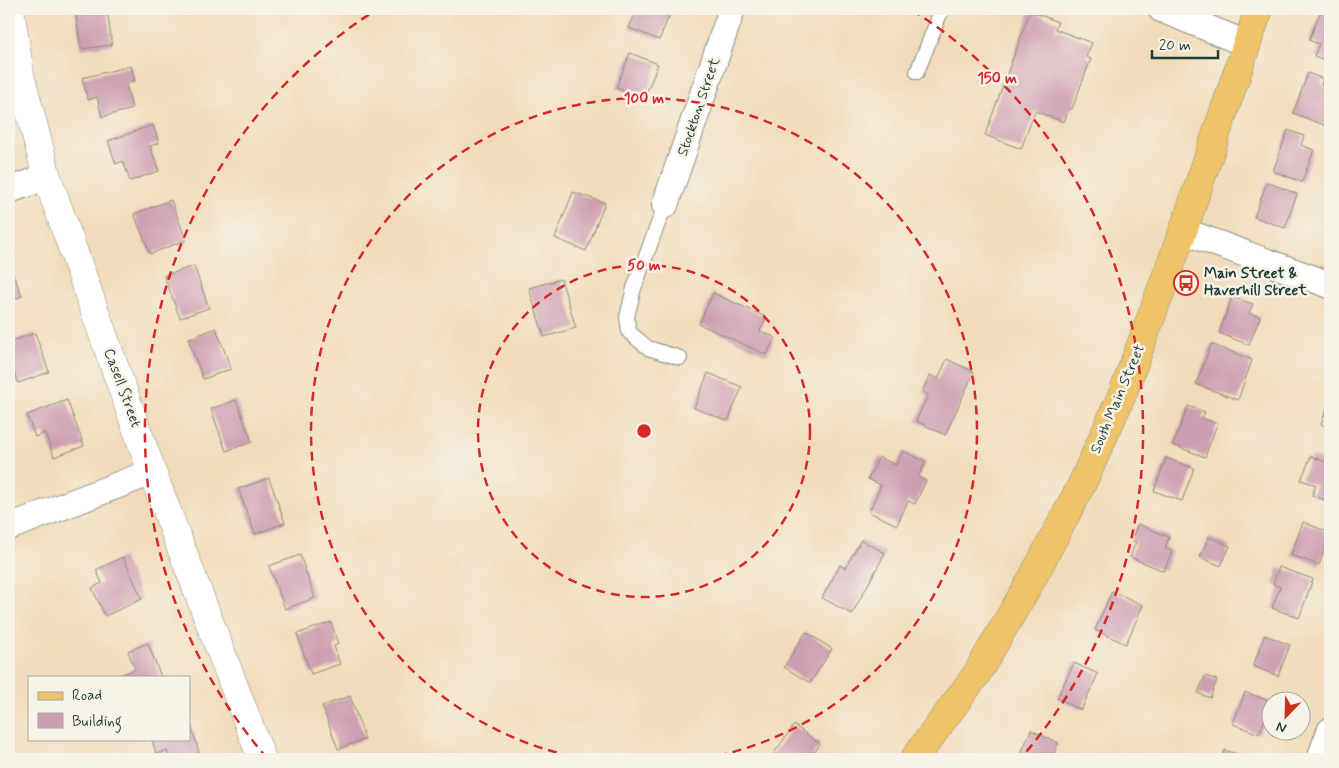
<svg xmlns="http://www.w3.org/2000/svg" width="1339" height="768" font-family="Mynerve,sans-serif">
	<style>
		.building { fill: #cd9db1 }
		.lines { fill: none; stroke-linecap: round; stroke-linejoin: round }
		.service-casing { stroke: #888c77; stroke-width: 16 }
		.minor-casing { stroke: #888c77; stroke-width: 28 }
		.tertiary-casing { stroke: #888c77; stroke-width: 29 }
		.primary-casing { stroke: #888c77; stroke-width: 29 }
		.service { stroke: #fff; stroke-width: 14 }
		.minor { stroke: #fff; stroke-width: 26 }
		.tertiary { stroke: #fff; stroke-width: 28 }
		.primary { stroke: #efc469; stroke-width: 28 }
		.ring { fill: none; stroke: #d62828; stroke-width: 2.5; stroke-dasharray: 9 6 }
		.labels { text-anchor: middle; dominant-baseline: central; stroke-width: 5; stroke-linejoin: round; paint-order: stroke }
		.street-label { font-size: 15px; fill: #1f3d34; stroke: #f7f3e8 }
		.poi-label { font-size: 15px; font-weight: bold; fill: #1f3d34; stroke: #f7f3e8; text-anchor: start }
		.centre { fill: #d62828; stroke: #f7f3e8; stroke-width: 2.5 }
		.ring-label { font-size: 15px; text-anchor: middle; font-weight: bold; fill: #d62828; stroke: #f7f3e8; stroke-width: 5; stroke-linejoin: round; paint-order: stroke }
	</style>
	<rect width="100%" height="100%" fill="#f7f3e8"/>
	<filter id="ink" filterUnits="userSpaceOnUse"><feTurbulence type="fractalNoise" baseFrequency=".02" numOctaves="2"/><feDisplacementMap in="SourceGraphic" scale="10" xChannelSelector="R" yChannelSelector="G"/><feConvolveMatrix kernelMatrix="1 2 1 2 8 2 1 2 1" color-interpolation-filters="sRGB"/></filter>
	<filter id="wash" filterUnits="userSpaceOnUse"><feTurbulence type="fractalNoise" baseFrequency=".0096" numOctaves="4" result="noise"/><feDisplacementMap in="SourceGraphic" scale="20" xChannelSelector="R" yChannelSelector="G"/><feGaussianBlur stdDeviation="1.12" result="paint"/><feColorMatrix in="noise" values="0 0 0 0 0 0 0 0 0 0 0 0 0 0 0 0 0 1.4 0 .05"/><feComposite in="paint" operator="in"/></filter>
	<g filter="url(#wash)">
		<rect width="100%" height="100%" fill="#f1dbba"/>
		<g id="blocks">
			<path class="building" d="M 75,9 L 107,9 L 112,45 L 81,49 Z
				M 637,9 L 672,9 L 659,40 L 629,28 Z
				M 1030,11 L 1058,22 L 1055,29 L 1092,43 L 1086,57 L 1091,59 L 1072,109 L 1069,108 L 1064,122 L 1035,111 L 1021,149 L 985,135 Z
				M 1321,11 L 1330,15 L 1330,62 L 1314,56 L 1319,44 L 1309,40 Z
				M 630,53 L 658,64 L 644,99 L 616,88 Z
				M 131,66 L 135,81 L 126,83 L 132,109 L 102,117 L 97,97 L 88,100 L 82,78 Z
				M 1308,73 L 1323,79 L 1321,84 L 1330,88 L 1329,127 L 1293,113 Z
				M 153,125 L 159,143 L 150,146 L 159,171 L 130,181 L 123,161 L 116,164 L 108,141 Z
				M 1288,130 L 1304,136 L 1301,145 L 1314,150 L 1302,182 L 1273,171 Z
				M 1267,182 L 1297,194 L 1285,228 L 1254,217 Z
				M 573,192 L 605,203 L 586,251 L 555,238 Z
				M 171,200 L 186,240 L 150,254 L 134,214 Z
				M 9,265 L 22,296 L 9,302 Z
				M 194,266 L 209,308 L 180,318 L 164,276 Z
				M 561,279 L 576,328 L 544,337 L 529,288 Z
				M 713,293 L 766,317 L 760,331 L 775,337 L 767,355 L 699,324 Z
				M 1232,297 L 1253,304 L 1249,313 L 1260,317 L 1249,345 L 1219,333 Z
				M 216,328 L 231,369 L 203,379 L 188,339 Z
				M 35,333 L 49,372 L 18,383 L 9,359 L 9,342 Z
				M 1211,344 L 1252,360 L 1238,400 L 1196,384 Z
				M 947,359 L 974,372 L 945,435 L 916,421 L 928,395 L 922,392 L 930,375 L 938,379 Z
				M 708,373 L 742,387 L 728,421 L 694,408 Z
				M 67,400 L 84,446 L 54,457 L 45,433 L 35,437 L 27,415 Z
				M 236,400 L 252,442 L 226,451 L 211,409 Z
				M 1330,400 L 1330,428 L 1321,424 Z
				M 1188,406 L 1205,412 L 1202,418 L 1217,424 L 1205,457 L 1173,445 Z
				M 903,451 L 926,462 L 918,477 L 926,481 L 915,504 L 908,501 L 897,525 L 869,512 L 881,485 L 868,479 L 879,457 L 896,465 Z
				M 1311,456 L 1330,464 L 1330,502 L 1312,495 L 1316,485 L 1301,480 Z
				M 1166,458 L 1194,468 L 1182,501 L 1154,491 Z
				M 269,478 L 285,523 L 255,534 L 238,489 Z
				M 1303,522 L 1330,533 L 1319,565 L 1291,555 Z
				M 1138,524 L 1169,537 L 1165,548 L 1172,551 L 1164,571 L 1130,557 L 1136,542 L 1131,540 Z
				M 1209,537 L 1230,546 L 1221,566 L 1200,557 Z
				M 861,540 L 885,553 L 852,614 L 822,598 L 840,565 L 845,568 Z
				M 300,555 L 315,598 L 285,609 L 269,566 Z
				M 123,557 L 142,599 L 105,616 L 92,588 L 102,583 L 96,570 Z
				M 1279,567 L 1313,579 L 1299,618 L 1272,608 L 1280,587 L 1273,584 Z
				M 1112,591 L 1143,605 L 1126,644 L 1095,630 Z
				M 331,622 L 338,644 L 334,646 L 340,664 L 311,674 L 297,634 Z
				M 806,632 L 832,649 L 810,683 L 784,667 Z
				M 1265,635 L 1290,645 L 1278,676 L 1253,666 Z
				M 148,643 L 161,677 L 115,677 L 135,669 L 128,651 Z
				M 1074,663 L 1098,674 L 1081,710 L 1057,698 Z
				M 1205,676 L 1217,680 L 1210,698 L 1198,693 Z
				M 1245,692 L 1272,702 L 1272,718 L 1270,723 L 1264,721 L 1259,734 L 1233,724 Z
				M 350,696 L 365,739 L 338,749 L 322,706 Z
				M 189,718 L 201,759 L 169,759 L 167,751 L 156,754 L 152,739 L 189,739 Z
				M 794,725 L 820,744 L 810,759 L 770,759 Z
				M 1031,730 L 1058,743 L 1051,759 L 1028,759 L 1020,756 Z
				M 1225,750 L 1253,759 L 1221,759 Z"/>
		</g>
	</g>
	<g filter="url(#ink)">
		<use href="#blocks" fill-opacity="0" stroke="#888c77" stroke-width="1"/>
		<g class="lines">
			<defs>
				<path id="service" d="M 917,72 L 942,9
					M 665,205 L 634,288 L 627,317 L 629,332 L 648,348 L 680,358"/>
				<path id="minor" d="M 1161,9 L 1247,44
					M 9,190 L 47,177
					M 665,205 L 732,9
					M 1183,231 L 1330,285
					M 9,527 L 152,472
					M 1320,759 L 1330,731"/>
				<path id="tertiary" d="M 10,9 L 20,74 L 47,177 L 152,472 L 262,759"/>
				<path id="primary" d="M 914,759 L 976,675 L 1033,577 L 1081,486 L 1123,393 L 1183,231 L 1259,9"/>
			</defs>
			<use href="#service" class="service-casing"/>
			<use href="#minor" class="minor-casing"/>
			<use href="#tertiary" class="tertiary-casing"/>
			<use href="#primary" class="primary-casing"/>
			<use href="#service" class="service"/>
			<use href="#minor" class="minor"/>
			<use href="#tertiary" class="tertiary"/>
			<use href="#primary" class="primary"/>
		</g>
	</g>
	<g class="ring">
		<circle cx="644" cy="431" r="166"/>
		<path d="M586 759A333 333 0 1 1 702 759"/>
		<path d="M267 758A499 499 0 0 1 376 10M912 10A499 499 0 0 1 1021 758"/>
	</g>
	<defs>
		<symbol id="bus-ring" viewBox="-11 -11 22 22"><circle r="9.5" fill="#f7f3e8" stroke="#c8321e" stroke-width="1.5"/><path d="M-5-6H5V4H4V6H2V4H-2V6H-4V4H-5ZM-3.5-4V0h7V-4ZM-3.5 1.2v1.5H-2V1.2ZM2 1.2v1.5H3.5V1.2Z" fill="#c8321e"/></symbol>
	</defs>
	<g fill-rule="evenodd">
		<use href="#bus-ring" x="1172" y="269" width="28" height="28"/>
	</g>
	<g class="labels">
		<g class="street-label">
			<text transform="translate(699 107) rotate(-71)">Stockton Street</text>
			<text transform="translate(122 388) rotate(70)">Casell Street</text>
			<text transform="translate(1118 399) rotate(-67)">South Main Street</text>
		</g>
		<g class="poi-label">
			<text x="1204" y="274">Main Street &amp;<tspan x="1204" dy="17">Haverhill Street</tspan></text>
		</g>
	</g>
	<circle cx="644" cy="431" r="8" class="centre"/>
	<g class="ring-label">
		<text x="997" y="83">150 m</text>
		<text x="644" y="103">100 m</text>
		<text x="644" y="270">50 m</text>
	</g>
	<rect width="1339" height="768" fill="none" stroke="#f7f3e8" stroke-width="30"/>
	<rect x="28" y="676" width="162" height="65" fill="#f7f3e8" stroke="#a1aaa0"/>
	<rect x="38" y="692" width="25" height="8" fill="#efc469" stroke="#a1aaa0"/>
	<text x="72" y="700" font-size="15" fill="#1f3d34">Road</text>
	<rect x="38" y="713" width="25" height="15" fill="#cd9db1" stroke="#a1aaa0"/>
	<text x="72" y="726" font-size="15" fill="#1f3d34">Building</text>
	<g transform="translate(1286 716) rotate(203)"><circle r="24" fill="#f7f3e8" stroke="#a1aaa0"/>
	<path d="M0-4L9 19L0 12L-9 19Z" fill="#c8321e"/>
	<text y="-8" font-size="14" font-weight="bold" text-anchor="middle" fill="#1f3d34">N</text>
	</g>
	<path d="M1152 50v8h66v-8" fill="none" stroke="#1f3d34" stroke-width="2.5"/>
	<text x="1159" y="50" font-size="15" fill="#1f3d34" stroke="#f7f3e8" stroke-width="4" paint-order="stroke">20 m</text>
</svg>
